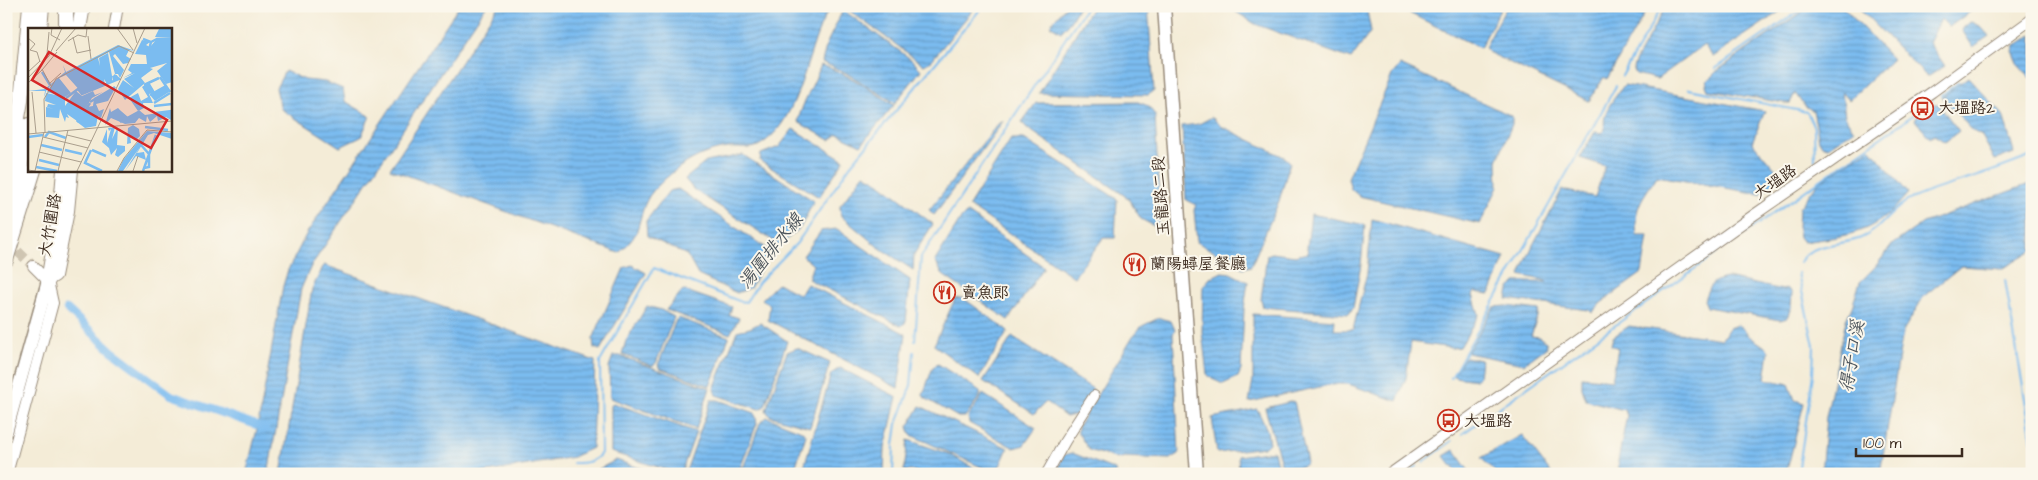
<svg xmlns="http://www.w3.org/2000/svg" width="2038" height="480" font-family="'Architects Daughter','LXGW WenKai TC',sans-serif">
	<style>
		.water { fill: url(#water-rules); stroke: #5b7387 }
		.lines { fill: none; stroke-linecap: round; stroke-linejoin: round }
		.stream { stroke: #7bbcf0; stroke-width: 2 }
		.canal { stroke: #7bbcf0; stroke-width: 8 }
		.minor-tunnel { stroke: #cfc5b2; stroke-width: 10; stroke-dasharray: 10 5; stroke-linecap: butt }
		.minor-casing { stroke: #988b7a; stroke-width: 12 }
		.major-casing { stroke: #988b7a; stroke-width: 15 }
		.highway-casing { stroke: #988b7a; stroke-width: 16 }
		.minor { stroke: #fff; stroke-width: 10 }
		.major { stroke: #fff; stroke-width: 12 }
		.highway { stroke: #fff; stroke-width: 14 }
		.labels { text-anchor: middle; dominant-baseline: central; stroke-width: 4; stroke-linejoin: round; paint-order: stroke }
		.poi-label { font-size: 16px; fill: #3b2a1e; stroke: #fbf7ec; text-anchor: start }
		.street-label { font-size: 16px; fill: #3b2a1e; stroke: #fbf7ec }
		.water-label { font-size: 18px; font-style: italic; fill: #4e565d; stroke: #fbf7ec }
		.inset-river { fill: none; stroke: #7bbcf0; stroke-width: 2.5 }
		.inset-road { fill: none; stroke: #aa9e8d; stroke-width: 1 }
		.view { fill: #d62828; fill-opacity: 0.15; stroke: #d62828; stroke-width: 2.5 }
		.inset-edge { fill: none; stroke: #3b2a1e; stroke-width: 2.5 }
	</style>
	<defs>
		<pattern id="water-rules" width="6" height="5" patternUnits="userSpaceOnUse" patternTransform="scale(1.25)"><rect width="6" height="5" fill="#7bbcf0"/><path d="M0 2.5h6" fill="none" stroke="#6699c2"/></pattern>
	</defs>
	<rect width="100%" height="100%" fill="#fbf7ec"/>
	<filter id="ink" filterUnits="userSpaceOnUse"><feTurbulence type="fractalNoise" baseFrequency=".02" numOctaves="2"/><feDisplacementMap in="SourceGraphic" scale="10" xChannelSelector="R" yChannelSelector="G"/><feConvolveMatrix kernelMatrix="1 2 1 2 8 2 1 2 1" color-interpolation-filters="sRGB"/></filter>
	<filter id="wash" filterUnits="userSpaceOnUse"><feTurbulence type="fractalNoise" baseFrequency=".0096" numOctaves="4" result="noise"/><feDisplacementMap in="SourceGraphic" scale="20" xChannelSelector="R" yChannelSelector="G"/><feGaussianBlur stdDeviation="1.12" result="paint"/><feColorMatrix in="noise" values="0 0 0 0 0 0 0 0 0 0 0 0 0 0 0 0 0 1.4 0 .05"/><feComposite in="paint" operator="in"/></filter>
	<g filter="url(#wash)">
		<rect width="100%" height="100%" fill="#f4ecd7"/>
		<path class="water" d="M 459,6 L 486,6 L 311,266 L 301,289 L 268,474 L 246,474 L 258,425 L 283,286 L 288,270 L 307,233 Z
			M 498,6 L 830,6 C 827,13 823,20 820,27 C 805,63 796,126 758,146 C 750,150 737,147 728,148 C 699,151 673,169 653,191 C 643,202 641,219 636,233 C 632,241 625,247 619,253 L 390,169 Z
			M 843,6 L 971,6 L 971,12 L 931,61 L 924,65 Z
			M 1066,6 L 1079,6 L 1070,22 L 1061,32 L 1050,25 Z
			M 1093,6 L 1148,6 L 1154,91 L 1148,95 L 1039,93 Z
			M 1227,6 L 1366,6 L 1371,31 L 1351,59 L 1255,24 Z
			M 1395,6 L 1502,6 L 1480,48 Z
			M 1507,6 L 1647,6 L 1647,9 L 1607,79 L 1604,77 L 1589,101 L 1488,52 L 1485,47 Z
			M 1666,6 L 1788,6 L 1713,57 L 1704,45 L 1657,79 L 1636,74 L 1633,68 L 1636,60 Z
			M 1810,6 L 1842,6 L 1892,59 L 1849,100 L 1842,92 L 1845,117 L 1854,130 L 1828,147 L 1822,145 L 1819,140 L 1813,110 L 1804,106 L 1795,93 L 1790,103 L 1785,103 L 1708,90 L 1706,85 L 1708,80 L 1717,71 Z
			M 1857,6 L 1978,6 L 1949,27 L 1941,19 L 1929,43 L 1945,66 L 1929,76 L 1925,75 Z
			M 843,10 L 912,60 L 921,70 L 895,103 L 846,73 L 822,62 L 827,43 Z
			M 1972,22 L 1980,26 L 1989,36 L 1973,47 L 1962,30 L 1965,26 Z
			M 2032,35 L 2032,80 L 2020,67 L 2013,51 L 2015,46 Z
			M 821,65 C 847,73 871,90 894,105 L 861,145 L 838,134 L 830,140 L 798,122 C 801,105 815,82 821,65 Z
			M 1400,65 L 1512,116 L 1512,124 L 1497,161 L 1498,187 L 1480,224 L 1359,196 L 1351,189 L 1348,178 L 1392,75 Z
			M 285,71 L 305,80 L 325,82 L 343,89 L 345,101 L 370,116 L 361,137 L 340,147 L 281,109 L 276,88 Z
			M 1968,77 L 2003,115 L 2014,153 L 1995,160 L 1982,136 L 1973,131 L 1942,97 Z
			M 1624,85 L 1765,111 L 1752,142 L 1782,177 L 1760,194 L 1657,176 C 1642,199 1633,207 1637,236 L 1648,236 L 1642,273 L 1601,303 L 1592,313 L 1589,310 L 1507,299 L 1509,290 L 1515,282 L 1547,282 L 1546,281 L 1520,275 L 1533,245 L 1562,190 L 1595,197 L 1605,166 L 1580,158 L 1595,132 L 1601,133 L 1605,130 C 1601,111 1614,100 1624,85 Z
			M 1138,102 L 1148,106 L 1155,115 L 1160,219 L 1156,227 L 1141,219 L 1128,198 L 1026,127 L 1022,122 L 1036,103 Z
			M 1934,104 L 1938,104 L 1959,131 L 1945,142 L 1934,135 L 1930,138 L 1915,120 L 1920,113 Z
			M 1212,117 L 1221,126 L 1286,158 L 1290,162 L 1279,201 L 1251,266 L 1243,268 L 1197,242 L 1194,210 L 1196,205 L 1186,200 L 1182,126 L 1199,124 Z
			M 1003,121 L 996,131 L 934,215 L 929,210 L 998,124 Z
			M 793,129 L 844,160 L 819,197 L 760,161 L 761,154 L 779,147 Z
			M 1011,139 L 1024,139 L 1117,199 L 1115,238 L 1103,238 L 1074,277 L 969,206 Z
			M 1870,148 L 1908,193 C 1875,234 1852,235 1803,242 L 1799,237 L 1798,227 L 1799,208 L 1818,183 Z
			M 743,155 L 814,201 L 800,228 L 780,245 L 694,190 L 685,179 L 706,162 Z
			M 864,174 L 878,182 L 933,224 L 914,254 L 913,270 L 877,246 L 841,216 L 840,206 Z
			M 2032,183 L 2032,251 L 2002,269 L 1961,266 L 1924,296 L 1903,331 L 1880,474 L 1821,474 L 1826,417 L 1846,320 L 1852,307 L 1860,282 L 1875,267 L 1893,244 L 1923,223 Z
			M 678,189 L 766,248 L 766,260 L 750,288 L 737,293 L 698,275 L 687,255 L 647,236 L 646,221 L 669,191 Z
			M 968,213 L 1044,267 L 1008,320 L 943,275 L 935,261 L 962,217 Z
			M 1311,214 L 1365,225 L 1361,265 L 1353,308 L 1349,314 L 1263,307 L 1261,299 L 1267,255 L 1272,253 L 1295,256 L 1308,253 L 1307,248 Z
			M 1372,219 L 1505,257 L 1490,294 L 1475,292 L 1473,295 L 1479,315 L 1460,347 L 1452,348 L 1411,342 L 1406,378 L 1397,401 L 1348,384 L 1334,384 L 1249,402 L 1253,380 L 1253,314 L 1335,320 L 1334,330 L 1353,330 L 1367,273 Z
			M 837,229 L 910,280 L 906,322 L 901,326 L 808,279 L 813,265 L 803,256 L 821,231 Z
			M 324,265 L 595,361 L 592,448 L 573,457 L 476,474 L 281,474 L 312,289 Z
			M 632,265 L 646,273 L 600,350 L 594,348 L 593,339 L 624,268 Z
			M 1222,272 L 1230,273 L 1248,282 L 1244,309 L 1241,370 L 1238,377 L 1223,384 L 1212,379 L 1207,374 L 1202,332 L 1203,287 L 1210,278 Z
			M 1727,278 L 1783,290 L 1787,288 L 1792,293 L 1791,307 L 1787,318 L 1780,320 L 1707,307 L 1704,300 C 1708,286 1713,280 1727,278 Z
			M 778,283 L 800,295 L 807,284 L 906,334 L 898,388 L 768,320 L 770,305 L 762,299 Z
			M 683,290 L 732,307 L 729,315 L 739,318 L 730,334 L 666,310 Z
			M 963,298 L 1008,331 L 979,378 L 934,345 L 955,299 Z
			M 647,306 L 661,310 L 674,317 L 656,363 L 652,366 L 622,354 L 626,341 Z
			M 1507,306 L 1539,310 L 1531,336 L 1539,337 L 1546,342 L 1547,347 L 1524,364 L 1467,353 L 1492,310 L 1494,307 Z
			M 679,318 L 729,337 L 710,386 L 660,368 L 658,365 L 676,320 Z
			M 1159,318 L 1171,321 L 1175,330 L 1173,334 L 1179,454 L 1170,459 L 1124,457 L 1118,459 L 1089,450 L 1078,433 L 1078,427 L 1133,336 L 1142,326 Z
			M 760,323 L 787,341 L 765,406 L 759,409 L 716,395 L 714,389 L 737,331 L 750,328 Z
			M 1737,325 C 1744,328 1744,331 1749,336 C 1755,341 1763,344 1769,351 L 1765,379 L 1789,384 L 1795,400 L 1804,403 L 1786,474 L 1691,474 L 1689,470 L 1680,474 L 1623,474 L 1619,468 L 1618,461 L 1627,415 L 1624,410 L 1586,400 L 1582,388 L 1582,377 L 1612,380 L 1618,348 L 1611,345 L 1613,337 L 1629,326 L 1722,339 L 1729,328 Z
			M 1012,337 L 1093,389 L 1078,414 L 1066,417 L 1046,402 L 1034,414 L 983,381 Z
			M 797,348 L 830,363 L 810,427 L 770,416 L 766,410 L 787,352 Z
			M 613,356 L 620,356 L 710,388 L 696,429 L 610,398 L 609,367 Z
			M 1465,357 L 1481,360 L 1479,377 L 1476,380 L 1455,377 L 1454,374 Z
			M 938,364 L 980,391 L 980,396 L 965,417 L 958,417 L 925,398 L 923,395 L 933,367 Z
			M 840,368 L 897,397 L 885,448 L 884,474 L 802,474 L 831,374 Z
			M 983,394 L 1036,428 L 1024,445 L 1014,448 L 969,423 L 968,417 Z
			M 711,400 L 718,400 L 755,413 L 757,423 L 738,474 L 685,474 Z
			M 1294,401 L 1307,463 L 1303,466 L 1284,473 L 1265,408 Z
			M 613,403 L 696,432 L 682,470 L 677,473 L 611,452 L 611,406 Z
			M 920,406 L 1008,448 L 998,470 L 992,472 L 911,435 L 908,427 Z
			M 1257,409 L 1267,430 L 1269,443 L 1265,447 L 1217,453 L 1212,418 Z
			M 767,417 L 804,432 L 806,435 L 793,474 L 741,474 L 760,423 Z
			M 1522,435 L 1552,474 L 1497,474 L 1481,458 Z
			M 908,440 L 949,454 L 984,474 L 918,474 L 915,471 L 904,471 Z
			M 1454,450 L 1471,474 L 1458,474 L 1444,456 Z
			M 1274,451 L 1279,474 L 1244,474 L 1243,470 L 1239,470 L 1238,456 Z
			M 1072,453 L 1115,470 L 1116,474 L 1055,474 L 1064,455 Z
			M 616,460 L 656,474 L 598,474 L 599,469 Z"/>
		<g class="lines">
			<path class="stream" d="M 1715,69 L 1806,6
				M 1622,76 L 1662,6
				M 1689,89 L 1807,112 L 1814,128 L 1815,160
				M 1942,95 L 1959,82
				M 1728,245 L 1933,101
				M 1800,263 C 1806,243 1845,245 1861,238 C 1881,230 1891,209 1909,200 C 1931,189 1955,184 1978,176 C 1996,170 2014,163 2032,156
				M 1798,273 L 1814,346 L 1813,374 L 1798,474
				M 2005,280 L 2032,441
				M 915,341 L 921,257 L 1087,6
				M 1451,378 L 1616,86
				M 1462,434 L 1717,253
				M 1423,462 L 1452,441
				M 573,463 C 583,463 595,463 601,453 L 600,362 L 654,268 L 739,301 L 746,302 L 759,282 L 797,243 L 850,166 L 983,6
				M 893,474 L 894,445 L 897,424 L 911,385 L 914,352
				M 1406,474 L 1417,466"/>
			<path class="canal" d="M 67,309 L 112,351 L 171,395 L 265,428"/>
		</g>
	</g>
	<g filter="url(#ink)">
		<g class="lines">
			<path class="minor-tunnel" d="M 7,241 L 33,266"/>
			<defs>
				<path id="minor" d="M 114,29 L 118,6
					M 48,281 L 56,276 L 69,211 L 73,170
					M 1047,473 L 1065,441 L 1094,396
					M 7,474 L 53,303 L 48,281 L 33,266
					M 1390,474 L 1751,217 L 1932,92 L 2032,19"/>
				<path id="major" d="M 1164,6 L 1197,474
					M 6,432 L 48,281"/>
				<path id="highway" d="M 66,6 L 66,29
					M 40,29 L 42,6
					M 79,29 L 83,6
					M 6,184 L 21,101 L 30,6
					M 6,239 L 29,125
					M 6,260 L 34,170
					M 48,281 L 61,206 L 64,170"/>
			</defs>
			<use href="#minor" class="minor-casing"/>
			<use href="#major" class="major-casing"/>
			<use href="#highway" class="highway-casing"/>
			<use href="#minor" class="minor"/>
			<use href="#major" class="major"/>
			<use href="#highway" class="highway"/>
		</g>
	</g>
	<defs>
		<symbol id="bus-ring" viewBox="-11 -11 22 22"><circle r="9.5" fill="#fbf7ec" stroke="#c8321e" stroke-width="1.5"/><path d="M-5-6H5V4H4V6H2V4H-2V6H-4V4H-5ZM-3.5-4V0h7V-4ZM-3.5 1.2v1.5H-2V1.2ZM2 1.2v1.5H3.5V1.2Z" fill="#c8321e"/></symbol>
		<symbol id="restaurant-ring" viewBox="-11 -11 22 22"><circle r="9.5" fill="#fbf7ec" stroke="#c8321e" stroke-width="1.5"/><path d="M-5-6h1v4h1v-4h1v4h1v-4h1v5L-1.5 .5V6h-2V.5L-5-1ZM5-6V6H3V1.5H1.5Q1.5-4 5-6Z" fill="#c8321e"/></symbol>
	</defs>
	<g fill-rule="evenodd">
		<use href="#bus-ring" x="1910" y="96" width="25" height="25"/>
		<use href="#restaurant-ring" x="1122" y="252" width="25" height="25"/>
		<use href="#restaurant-ring" x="932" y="280" width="25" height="25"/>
		<use href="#bus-ring" x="1436" y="408" width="25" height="25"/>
	</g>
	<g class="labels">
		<g class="poi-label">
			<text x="1938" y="108">大塭路2</text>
			<text x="1150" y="264">蘭陽蟳屋餐廳</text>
			<text x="961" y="293">賣魚郎</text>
			<text x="1464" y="421">大塭路</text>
		</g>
		<g class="street-label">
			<text transform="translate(1775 182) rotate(-35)">大塭路</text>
			<text transform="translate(1161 196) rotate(-94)">玉龍路二段</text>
			<text transform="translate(50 225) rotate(-80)">大竹圍路</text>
		</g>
		<g class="water-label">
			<text transform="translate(771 251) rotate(-51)">湯圍排水線</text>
			<text transform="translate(1852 356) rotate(-80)">得子口溪</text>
		</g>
	</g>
	<g transform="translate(28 28)">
		<rect width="144" height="144" fill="#f4ecd7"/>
		<path d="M 144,0 L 144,10 L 127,9 L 131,1 ZM 114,12 L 122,14 L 118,17 L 122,19 L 128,12 L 144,12 L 144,54 L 138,56 L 129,43 L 139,35 L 122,40 L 125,41 L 113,50 L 117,55 L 97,72 L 90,61 L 95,52 L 106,60 L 96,51 L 107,45 L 95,50 L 104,45 L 100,42 L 103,36 L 119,36 L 118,27 L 107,26 ZM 90,17 L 107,23 L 101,22 L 98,28 L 103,31 L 100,35 L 95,36 L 87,26 L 85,28 L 96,42 L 92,50 L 90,46 L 87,46 L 81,24 L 70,30 L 72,38 L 71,30 L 80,25 L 84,48 L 89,47 L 90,51 L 85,53 L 84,48 L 84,53 L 79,56 L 76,51 L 77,57 L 55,66 L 38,47 L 31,50 L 43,65 L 37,69 L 37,78 L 48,63 L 54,68 L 65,63 L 67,67 L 75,64 L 64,70 L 49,93 L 39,86 L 41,90 L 38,89 L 37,94 L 32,81 L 31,90 L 18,89 L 18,79 L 26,81 L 19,79 L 20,76 L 28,77 L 17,73 L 18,65 L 33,68 L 19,64 L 24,56 L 18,63 L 16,70 L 17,63 L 0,63 L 17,61 L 37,44 L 35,37 L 38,44 ZM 121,54 L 127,64 L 138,58 L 141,64 L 127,73 L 122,67 L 125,65 L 121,66 L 125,75 L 115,75 L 116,80 L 110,83 L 101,70 L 110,65 L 113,73 L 120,69 L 114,59 ZM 88,59 L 80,73 L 68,76 L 71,83 L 76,81 L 73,90 L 70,88 L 68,98 L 57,100 L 49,94 L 59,79 L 65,78 L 66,70 ZM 82,80 L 83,84 L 90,80 L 93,83 L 100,89 L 96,92 L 112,83 L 117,87 L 144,83 L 143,92 L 138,89 L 130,93 L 129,88 L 122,94 L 119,88 L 118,94 L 111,90 L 107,95 L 97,96 L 83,90 L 77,97 ZM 105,97 L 111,101 L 112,108 L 108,112 L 102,108 L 103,115 L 99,116 L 100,100 ZM 87,99 L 84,111 L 90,99 L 89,117 L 97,118 L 97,123 L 90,129 L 87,127 L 89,120 L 83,127 L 81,120 L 74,114 L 79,101 L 79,115 L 83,101 L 81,103 L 80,100 ZM 119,103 L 144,105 L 144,111 L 126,105 L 120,107 L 109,125 L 116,124 L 118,132 L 108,128 L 97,143 L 112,119 L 95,143 L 90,143 L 95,132 Z" fill="#7bbcf0"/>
		<path class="inset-river" d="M 115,11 L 123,14 L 120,26M 123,14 L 129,11 L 144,11M 14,44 L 22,57M 132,49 L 142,64M 116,57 L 131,50M 122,67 L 138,58M 38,70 L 50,61 L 54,66 L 91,51 L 86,47M 62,74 L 87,59M 126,75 L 142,65M 126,78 L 144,76M 128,85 L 144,83M 49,94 L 62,75M 92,94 L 112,83M 117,99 L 140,102M 0,109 L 15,107M 17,109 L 21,104 L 38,110M 13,117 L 34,122M 113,117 L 121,126 L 121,139 L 116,140M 37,122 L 54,126M 63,122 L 57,135 L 74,143M 64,122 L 78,128M 11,132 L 31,137M 8,139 L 29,143M 115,143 L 128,107"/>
		<path class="inset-road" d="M 24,0 L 23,7 L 32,12M 89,0 L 105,22M 105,0 L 109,15M 110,0 L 132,0M 60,8 L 63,31M 45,9 L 49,25 L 63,22M 0,10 L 7,16 L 2,22 L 9,24 L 12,34M 40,13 L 50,7 L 58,9 L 59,0M 28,23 L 48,0M 19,26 L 21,4M 14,41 L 23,58M 14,42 L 29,24M 0,44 L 12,33M 0,50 L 21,28 L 34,0M 0,55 L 14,42M 21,56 L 33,45M 4,64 L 8,105M 17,104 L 16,71 L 28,51 L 91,18 L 106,25M 0,106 L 144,93M 39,107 L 63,113M 15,109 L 60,120M 11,124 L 53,134M 0,142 L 7,143 L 16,104M 30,143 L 40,102M 49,143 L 117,0M 89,143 L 96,130 L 119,102 L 144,104M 105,143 L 110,128"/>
		<path class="view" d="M 21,24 L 139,92 L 123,120 L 4,52 Z"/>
		<rect width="144" height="144" class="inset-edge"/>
	</g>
	<rect width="2038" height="480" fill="none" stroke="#fbf7ec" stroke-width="25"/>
	<path d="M1856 448v8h106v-8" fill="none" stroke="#3b2a1e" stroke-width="2.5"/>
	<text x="1863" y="448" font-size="15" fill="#3b2a1e" stroke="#fbf7ec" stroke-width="4" paint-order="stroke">100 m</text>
</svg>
